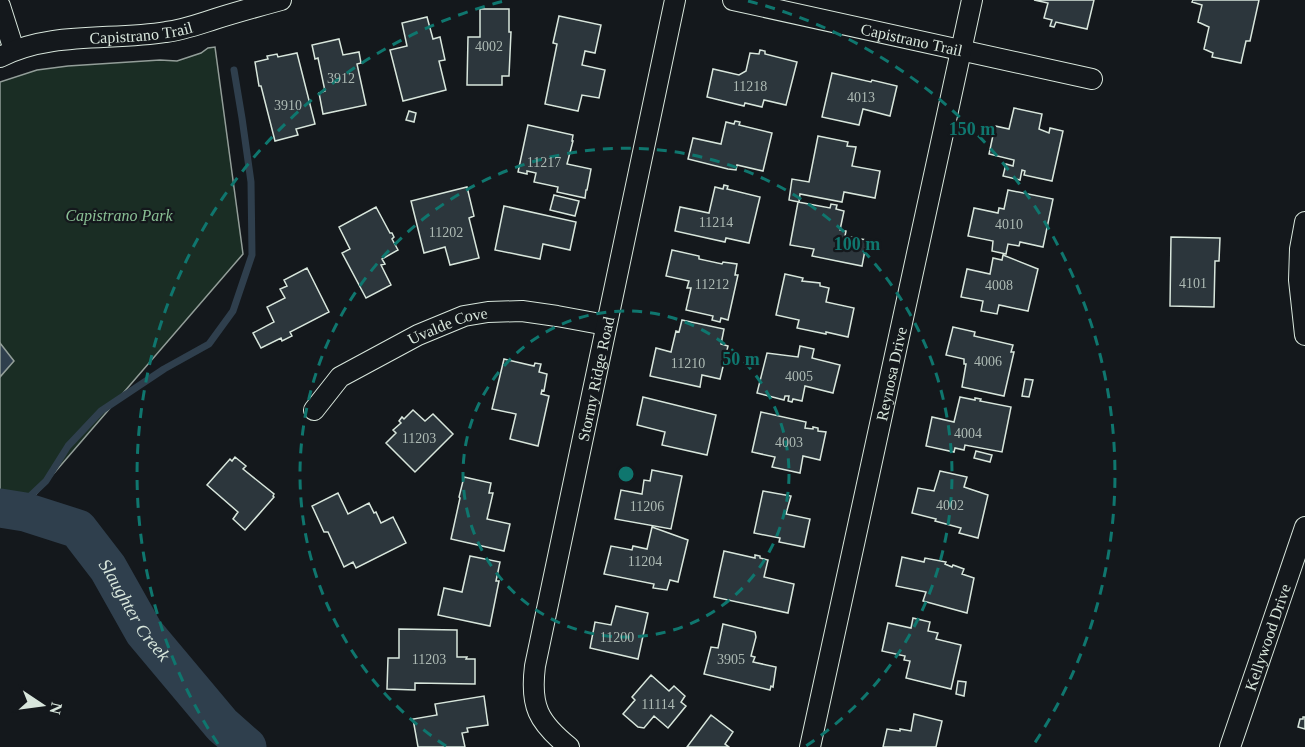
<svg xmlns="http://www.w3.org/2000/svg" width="1305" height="747" font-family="Georgia,serif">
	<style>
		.green { fill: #1a2d24; stroke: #939e99; stroke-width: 1.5 }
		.water { fill: #2f3f4d; stroke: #939e99; stroke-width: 1.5 }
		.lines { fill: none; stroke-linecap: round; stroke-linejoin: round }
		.stream { stroke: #2f3f4d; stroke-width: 7 }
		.river { stroke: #2f3f4d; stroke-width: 39 }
		.building { fill: #2c363c; stroke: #d8e6dc; stroke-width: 1.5 }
		.street-casing { stroke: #d8e6dc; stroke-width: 22 }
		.street { stroke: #14181c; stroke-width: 20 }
		.ring { fill: none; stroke: #0f766e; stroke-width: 3; stroke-dasharray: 10 8 }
		.labels { text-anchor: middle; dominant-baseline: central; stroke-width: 4.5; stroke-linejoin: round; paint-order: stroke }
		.number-label { font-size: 14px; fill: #adbab4 }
		.street-label { font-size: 16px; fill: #d8e6dc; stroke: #14181c }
		.park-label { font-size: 16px; font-style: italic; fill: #8ac095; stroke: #14181c }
		.water-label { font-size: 18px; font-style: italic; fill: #d8e6dc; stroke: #14181c }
		.centre { fill: #0f766e; stroke: #14181c; stroke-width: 3 }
		.ring-label { font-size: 18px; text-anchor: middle; font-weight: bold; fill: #0f766e; stroke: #14181c; stroke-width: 4.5; stroke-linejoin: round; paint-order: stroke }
	</style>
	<rect width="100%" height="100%" fill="#14181c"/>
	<path class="green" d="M 215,47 L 243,254 L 24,508 L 0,508 L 0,82 L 37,70 L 68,66 L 160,60 L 177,61 L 201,53 L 208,48 Z"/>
	<path class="water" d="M 0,343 L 14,361 L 0,377 Z"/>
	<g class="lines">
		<path class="stream" d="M 8,509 L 27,499 L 46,481 L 68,446 L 101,411 L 164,369 L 209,344 L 233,311 L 252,255 L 251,182 L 242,118 L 234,70"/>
		<path class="river" id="s1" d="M 0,508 L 25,512 L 78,529 L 108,568 L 144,632 L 222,725 L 247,747"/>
	</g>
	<path class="building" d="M 1034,0 L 1094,0 L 1087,29 L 1056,22 L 1054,27 L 1050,26 L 1052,20 L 1044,18 L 1048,3 Z
		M 1193,0 L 1259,0 L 1250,41 L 1246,41 L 1241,63 L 1212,57 L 1213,53 L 1204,49 L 1209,27 L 1198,22 L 1202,5 L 1192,2 Z
		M 480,9 L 509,9 L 509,32 L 511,32 L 509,76 L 502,76 L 502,85 L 467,85 L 468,37 L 480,37 Z
		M 559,16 L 601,25 L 595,53 L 585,51 L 582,65 L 605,70 L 599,98 L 582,95 L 578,111 L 545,104 L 557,44 L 553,43 Z
		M 427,17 L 433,39 L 440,37 L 445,60 L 439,61 L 446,90 L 403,101 L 390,50 L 407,46 L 402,23 Z
		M 339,39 L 343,55 L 359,52 L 361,63 L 357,64 L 366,105 L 323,114 L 319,93 L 325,91 L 318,58 L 315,59 L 312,45 Z
		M 760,50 L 765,51 L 765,54 L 797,62 L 786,105 L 764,100 L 762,107 L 745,103 L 744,106 L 707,97 L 713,69 L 739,75 L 746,71 L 750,53 L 759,54 Z
		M 297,53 L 315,124 L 296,129 L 298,135 L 275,141 L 261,86 L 259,86 L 255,62 L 268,59 L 267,56 L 277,54 L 278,57 Z
		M 832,73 L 871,82 L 872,80 L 897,86 L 890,116 L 863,109 L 859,125 L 822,117 Z
		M 1014,108 L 1042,114 L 1039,129 L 1049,133 L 1050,128 L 1063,131 L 1052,181 L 1024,175 L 1025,171 L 1022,170 L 1020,180 L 1003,176 L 1006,164 L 1013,166 L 1014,160 L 989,154 L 995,126 L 1009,129 Z
		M 409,111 L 416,113 L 414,122 L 406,120 Z
		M 735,121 L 740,122 L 739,125 L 772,133 L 763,171 L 737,165 L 736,170 L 728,169 L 688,159 L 693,138 L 721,144 L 726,122 L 734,124 Z
		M 528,125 L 573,135 L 572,141 L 573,141 L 567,164 L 591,169 L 587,190 L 586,190 L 585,198 L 557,192 L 558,187 L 534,182 L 536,173 L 527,171 L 527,174 L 518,172 Z
		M 818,136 L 848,142 L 847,146 L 856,147 L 852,166 L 880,171 L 875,198 L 844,192 L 842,202 L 800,194 L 799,202 L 789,200 L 792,179 L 809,182 Z
		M 724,185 L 728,186 L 727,189 L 760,197 L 749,243 L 726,238 L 725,242 L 675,231 L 680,207 L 709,213 L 715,187 L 723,189 Z
		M 467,187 L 474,216 L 469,218 L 479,258 L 450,265 L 445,247 L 424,253 L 411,201 Z
		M 1008,190 L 1053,199 L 1043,247 L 1020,242 L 1019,246 L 1008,244 L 1006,254 L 992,251 L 993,241 L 968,236 L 974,208 L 998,213 L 999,208 L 1004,209 Z
		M 554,195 L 579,201 L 575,216 L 550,210 Z
		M 798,202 L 830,208 L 831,204 L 837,205 L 836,209 L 844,211 L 840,230 L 846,231 L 845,236 L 867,240 L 862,266 L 812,256 L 814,249 L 790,245 Z
		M 504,206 L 576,222 L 570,250 L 543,244 L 540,259 L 495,250 Z
		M 376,207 L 390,233 L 392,233 L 394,237 L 392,239 L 398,250 L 382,259 L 385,264 L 381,265 L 391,285 L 366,298 L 342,253 L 350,249 L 339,227 Z
		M 1171,237 L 1220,238 L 1219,261 L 1215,261 L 1214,307 L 1170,306 Z
		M 672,250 L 699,256 L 699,259 L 722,264 L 723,262 L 737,264 L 735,275 L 738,275 L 728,320 L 721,318 L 720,322 L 712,320 L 713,316 L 686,310 L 691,288 L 687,288 L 689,281 L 666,276 Z
		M 1003,255 L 1038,269 L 1028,311 L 999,305 L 997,314 L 981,311 L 983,301 L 961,297 L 967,269 L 990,274 L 993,258 L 1002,260 Z
		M 307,268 L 329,312 L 290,332 L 292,336 L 282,341 L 281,338 L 261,348 L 253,333 L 274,322 L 267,307 L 285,298 L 280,289 L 287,286 L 284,280 Z
		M 785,274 L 803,278 L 802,281 L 820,283 L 820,286 L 829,288 L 826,302 L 854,308 L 848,337 L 826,332 L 826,334 L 797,328 L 799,320 L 776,315 Z
		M 682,320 L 724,329 L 721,344 L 728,346 L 720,379 L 702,375 L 700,387 L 650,376 L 656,348 L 671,352 L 676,331 L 679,332 Z
		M 953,327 L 975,332 L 974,336 L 1013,345 L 1011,352 L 1014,352 L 1004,396 L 962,387 L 966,364 L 964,364 L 964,359 L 946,355 Z
		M 800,346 L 814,349 L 812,358 L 840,365 L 833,393 L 805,386 L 802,401 L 793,399 L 792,402 L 788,401 L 789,396 L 785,396 L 784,400 L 757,393 L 767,353 L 798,357 Z
		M 504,359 L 534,366 L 535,363 L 541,364 L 539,372 L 547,374 L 544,391 L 542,390 L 541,394 L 549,396 L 538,446 L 510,439 L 516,414 L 492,409 Z
		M 1025,379 L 1033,380 L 1029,397 L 1022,396 Z
		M 643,397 L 716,415 L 707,455 L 662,445 L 665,432 L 637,425 Z
		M 960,397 L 975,400 L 975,398 L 981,399 L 980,401 L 1011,407 L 1002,452 L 965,445 L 964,450 L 955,448 L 954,452 L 926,446 L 932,417 L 954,422 Z
		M 413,410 L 425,421 L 433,414 L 453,434 L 415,472 L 386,443 L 396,433 L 393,430 L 401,423 L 399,421 L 402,417 L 404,419 Z
		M 761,412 L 806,422 L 805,428 L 813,429 L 813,427 L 818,428 L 818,431 L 826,432 L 820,460 L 803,456 L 800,473 L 772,467 L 775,457 L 752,452 Z
		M 976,451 L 992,455 L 990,462 L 974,458 Z
		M 235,457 L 246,466 L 243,469 L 274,494 L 273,496 L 274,497 L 245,530 L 233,519 L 238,512 L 207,485 L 230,459 L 232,461 Z
		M 652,470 L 682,476 L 671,529 L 615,519 L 621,490 L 642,494 L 644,480 L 650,481 Z
		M 940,471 L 967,477 L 964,487 L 988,495 L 978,538 L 959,533 L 961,528 L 935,521 L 936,519 L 912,513 L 918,488 L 934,491 Z
		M 464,477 L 491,483 L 489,493 L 493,493 L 487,519 L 510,524 L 504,551 L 451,539 L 460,498 L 459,497 Z
		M 763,491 L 791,496 L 786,514 L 810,519 L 804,547 L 779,542 L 780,538 L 754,533 Z
		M 338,493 L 348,514 L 369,503 L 374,513 L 376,512 L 381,523 L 393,517 L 406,543 L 356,568 L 353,562 L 344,567 L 328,532 L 324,532 L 312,506 Z
		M 652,527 L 688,540 L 678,582 L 670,580 L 667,590 L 653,588 L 654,584 L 604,574 L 611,546 L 632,550 L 633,546 L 647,549 Z
		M 724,551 L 755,558 L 755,555 L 760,556 L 760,558 L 768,560 L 764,577 L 794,584 L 788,613 L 714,597 Z
		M 470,556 L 500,562 L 496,581 L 499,581 L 490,626 L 438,615 L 444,588 L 462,592 Z
		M 902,557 L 924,562 L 925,558 L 946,562 L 945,564 L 952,567 L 953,565 L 964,569 L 962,574 L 974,578 L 967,613 L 923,601 L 926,592 L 896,586 Z
		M 616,606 L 648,613 L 638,659 L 590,648 L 595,622 L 611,625 Z
		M 913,618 L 930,622 L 928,631 L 938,633 L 936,639 L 961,645 L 951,689 L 906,678 L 910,661 L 904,660 L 905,656 L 882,651 L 888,623 L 911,628 Z
		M 723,624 L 755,632 L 756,637 L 751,656 L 755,657 L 753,662 L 776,667 L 773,687 L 771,686 L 770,690 L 704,674 L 711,647 L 718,648 Z
		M 399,629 L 457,630 L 457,657 L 467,657 L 466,659 L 475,659 L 475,684 L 415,683 L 415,690 L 387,689 L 388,658 L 399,658 Z
		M 651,675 L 669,691 L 674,686 L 685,696 L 681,702 L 686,706 L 668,728 L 654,716 L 644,728 L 638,727 L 623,714 L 635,700 L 632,697 Z
		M 958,681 L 966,682 L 964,696 L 956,694 Z
		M 484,696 L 488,725 L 467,728 L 468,732 L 462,733 L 465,747 L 418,747 L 413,719 L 437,715 L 435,704 Z
		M 914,714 L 942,721 L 936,747 L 883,747 L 887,729 L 900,731 L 900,729 L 911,731 Z
		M 711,715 L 733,732 L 725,744 L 729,747 L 687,747 Z
		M 1303,717 L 1305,717 L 1305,729 L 1298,727 L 1300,719 L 1303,719 Z"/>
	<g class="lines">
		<defs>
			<g id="street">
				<path id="s2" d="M 733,0 L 1092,79"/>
				<path d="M 0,6 L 14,50"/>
				<path id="s3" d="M 0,57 C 51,31 111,41 166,32 C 183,30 199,24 215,19 C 237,12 259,6 281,0"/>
				<path d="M 1305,222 L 1300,249 L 1299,280 L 1305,335"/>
				<path id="s4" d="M 314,410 L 340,377 L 418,335 L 464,316 L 488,312 L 522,311 L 557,316 L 606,325"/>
				<path id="s5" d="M 569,747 C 538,722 530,706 535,666 L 675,0"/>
				<path id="s6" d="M 810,747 L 972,0"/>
				<path id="s7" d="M 1230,747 L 1305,527"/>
			</g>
		</defs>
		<use href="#street" class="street-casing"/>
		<use href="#street" class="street"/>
	</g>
	<g class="ring">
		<circle cx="626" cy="474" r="163"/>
		<path d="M446 746A326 326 0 1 1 806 746"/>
		<path d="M218 744A489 489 0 0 1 504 1M748 1A489 489 0 0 1 1034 744"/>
	</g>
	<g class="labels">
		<g class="number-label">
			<text x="489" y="46">4002</text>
			<text x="341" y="78">3912</text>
			<text x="750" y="86">11218</text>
			<text x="861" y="97">4013</text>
			<text x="288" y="105">3910</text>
			<text x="544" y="162">11217</text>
			<text x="716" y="222">11214</text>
			<text x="1009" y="224">4010</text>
			<text x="446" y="232">11202</text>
			<text x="1193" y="283">4101</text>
			<text x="712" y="284">11212</text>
			<text x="999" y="285">4008</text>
			<text x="988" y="361">4006</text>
			<text x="688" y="363">11210</text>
			<text x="799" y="376">4005</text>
			<text x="968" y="433">4004</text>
			<text x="419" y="438">11203</text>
			<text x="789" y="442">4003</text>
			<text x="950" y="505">4002</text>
			<text x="647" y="506">11206</text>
			<text x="645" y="561">11204</text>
			<text x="617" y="637">11200</text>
			<text x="429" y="659">11203</text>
			<text x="731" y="659">3905</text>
			<text x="658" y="704">11114</text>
		</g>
		<g class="street-label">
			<text stroke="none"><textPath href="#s3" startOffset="144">Capistrano Trail</textPath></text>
			<text stroke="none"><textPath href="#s2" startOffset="183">Capistrano Trail</textPath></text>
			<text stroke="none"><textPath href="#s4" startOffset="162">Uvalde Cove</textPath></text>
			<text stroke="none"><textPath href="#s6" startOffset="382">Reynosa Drive</textPath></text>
			<text stroke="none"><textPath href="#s5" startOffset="387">Stormy Ridge Road</textPath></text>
			<text stroke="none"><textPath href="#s7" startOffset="116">Kellywood Drive</textPath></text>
		</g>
		<g class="park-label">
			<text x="119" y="215">Capistrano Park</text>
		</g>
		<g class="water-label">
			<text stroke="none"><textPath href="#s1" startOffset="180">Slaughter Creek</textPath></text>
		</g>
	</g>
	<circle cx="626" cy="474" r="9" class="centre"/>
	<g class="ring-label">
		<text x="972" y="135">150 m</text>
		<text x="857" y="250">100 m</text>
		<text x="741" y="365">50 m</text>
	</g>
	<g transform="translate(42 705) rotate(103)" stroke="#14181c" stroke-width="4.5" paint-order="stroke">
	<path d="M0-4.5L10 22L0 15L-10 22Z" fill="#d8e6dc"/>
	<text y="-9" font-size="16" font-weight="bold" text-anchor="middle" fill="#d8e6dc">N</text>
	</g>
</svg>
